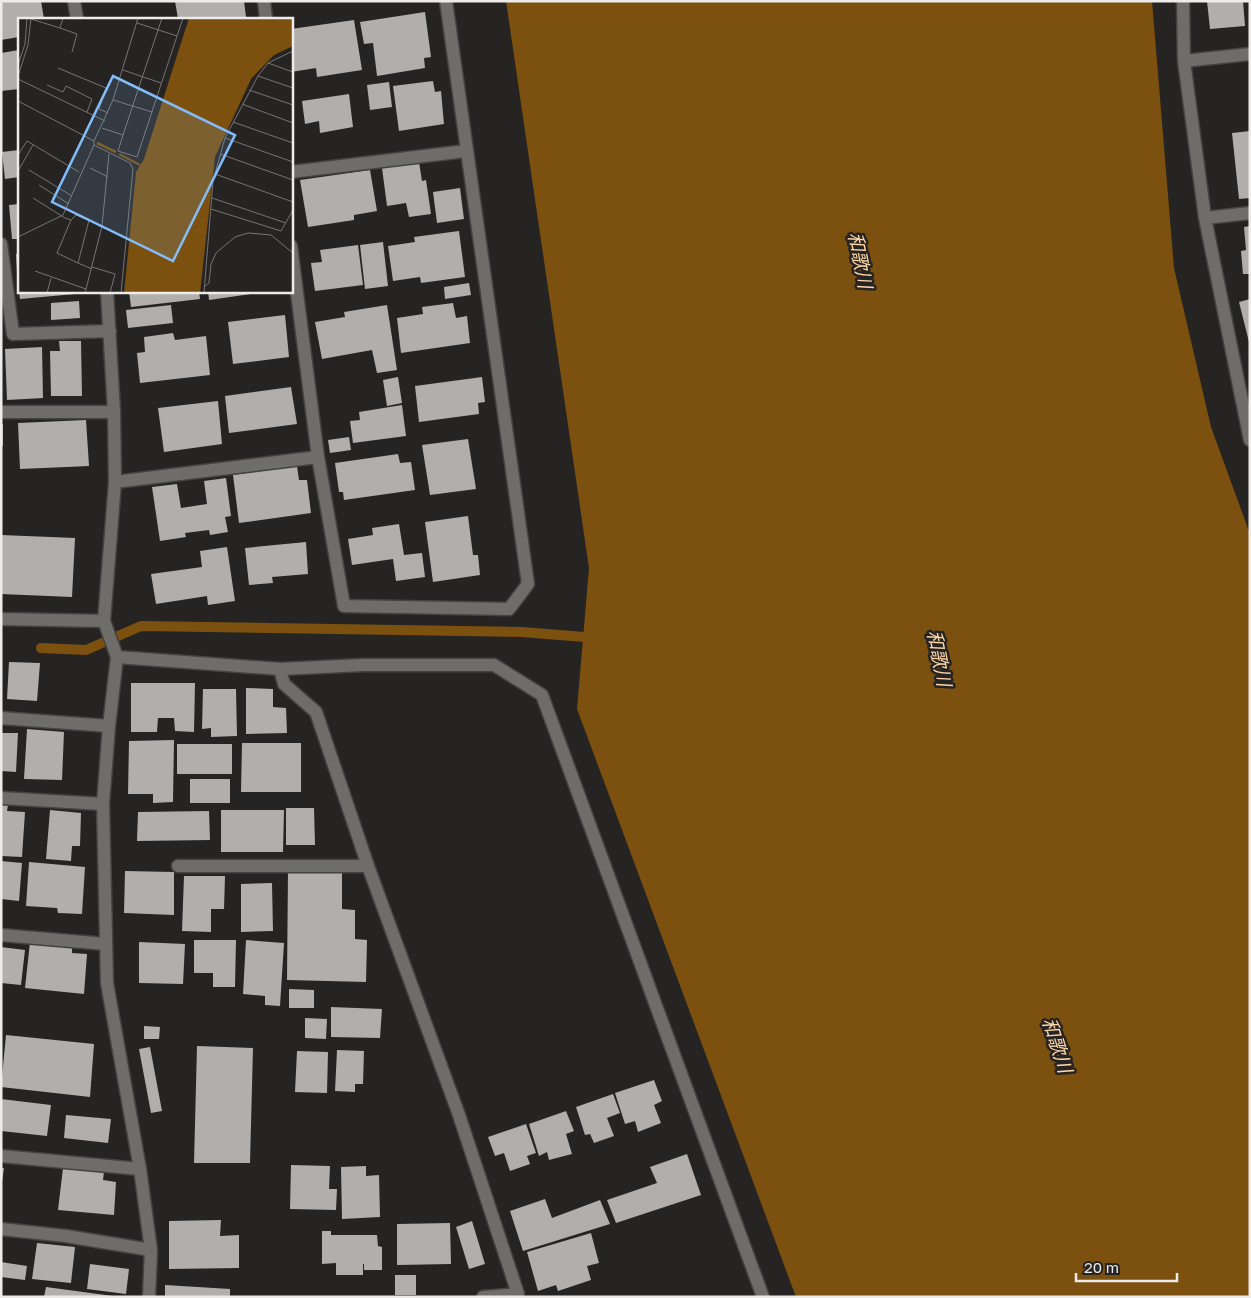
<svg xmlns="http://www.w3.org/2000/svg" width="1251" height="1298" font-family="'Golos Text','Noto Sans JP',sans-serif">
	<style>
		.water { fill: #7c500e }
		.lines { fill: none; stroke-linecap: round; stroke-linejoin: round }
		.stream { stroke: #7c500e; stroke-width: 10 }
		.building { fill: #b1aeac }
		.minor-casing { stroke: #454341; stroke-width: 15 }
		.minor { stroke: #6f6d6a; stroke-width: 12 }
		.labels { text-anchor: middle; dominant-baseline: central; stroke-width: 5; stroke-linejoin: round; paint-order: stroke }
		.water-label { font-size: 19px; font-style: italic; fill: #fed6a7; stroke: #262422 }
		.inset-river { fill: none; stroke: #7c500e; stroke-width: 2.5 }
		.inset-road { fill: none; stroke: #767472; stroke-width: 1 }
		.view { fill: #82bcfa; fill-opacity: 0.15; stroke: #82bcfa; stroke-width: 2.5 }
		.inset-edge { fill: none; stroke: #eeeceb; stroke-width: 2.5 }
	</style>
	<rect width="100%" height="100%" fill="#262422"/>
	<path class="water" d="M 506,1 L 1152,1 L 1174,268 L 1211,427 L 1250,534 L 1250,1297 L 796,1297 L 577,709 L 589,568 Z"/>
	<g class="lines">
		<path class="stream" d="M 41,648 L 86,650 L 141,626 L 522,632 L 597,638"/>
	</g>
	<path class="building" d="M 1,1 L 41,1 L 44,19 L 19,19 L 19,37 L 1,40 Z
		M 175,1 L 244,1 L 246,17 L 231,19 L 178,19 Z
		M 1207,1 L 1243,1 L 1245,26 L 1210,29 Z
		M 425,12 L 431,57 L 424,58 L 425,68 L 377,76 L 373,43 L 364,44 L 360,22 Z
		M 354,20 L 362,70 L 317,77 L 316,68 L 291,72 L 291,29 Z
		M 19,50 L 19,89 L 1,91 L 1,53 Z
		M 433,81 L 435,92 L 441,91 L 444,124 L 399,131 L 393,86 Z
		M 389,82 L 392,107 L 370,110 L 367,85 Z
		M 349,94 L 353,127 L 320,133 L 319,121 L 305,124 L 302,101 Z
		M 1250,131 L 1250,198 L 1239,199 L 1232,133 Z
		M 19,150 L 19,177 L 5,179 L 2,152 Z
		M 419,162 L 422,181 L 426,180 L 431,214 L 409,217 L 406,203 L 387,206 L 382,168 Z
		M 370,170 L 377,211 L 354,215 L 354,220 L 308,227 L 300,180 Z
		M 460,188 L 464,219 L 437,223 L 433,192 Z
		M 19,204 L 19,239 L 12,239 L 9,205 Z
		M 1250,226 L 1250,274 L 1243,274 L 1241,251 L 1246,250 L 1244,227 Z
		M 459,231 L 465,277 L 421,283 L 420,277 L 393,281 L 388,246 L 415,242 L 414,237 Z
		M 383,242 L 388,286 L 365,289 L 360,245 Z
		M 358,245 L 363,285 L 315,291 L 311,263 L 322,262 L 320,250 Z
		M 19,253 L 19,272 L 17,272 L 16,254 Z
		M 469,283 L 471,295 L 445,299 L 444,287 Z
		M 19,291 L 75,291 L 75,294 L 20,299 Z
		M 129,291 L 199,291 L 200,299 L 131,307 Z
		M 208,291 L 264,291 L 264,292 L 209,300 Z
		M 1250,299 L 1250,342 L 1249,342 L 1239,302 Z
		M 79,301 L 80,318 L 51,320 L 51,303 Z
		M 453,303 L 456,318 L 467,316 L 470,343 L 401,353 L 397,318 L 423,314 L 422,307 Z
		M 171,305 L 173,323 L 128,328 L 126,310 Z
		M 387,305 L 397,370 L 377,373 L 372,350 L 322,359 L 315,322 L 345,317 L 344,312 Z
		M 285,315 L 289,357 L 233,364 L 228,322 Z
		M 173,333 L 175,340 L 206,336 L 210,375 L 140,383 L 137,353 L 145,352 L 144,337 Z
		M 59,341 L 81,341 L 82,396 L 51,396 L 50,351 L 60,351 Z
		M 42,347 L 43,398 L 7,400 L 5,349 Z
		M 398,377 L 402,403 L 387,406 L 383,380 Z
		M 482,377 L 485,402 L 478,403 L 479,414 L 419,422 L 415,386 Z
		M 291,387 L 297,424 L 229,433 L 225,396 Z
		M 218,401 L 222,444 L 164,452 L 158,408 Z
		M 402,405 L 406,436 L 353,443 L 350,421 L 360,420 L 359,412 Z
		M 86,420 L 89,466 L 20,469 L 18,423 Z
		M 1,424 L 3,424 L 3,446 L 1,446 Z
		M 349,437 L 351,450 L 330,453 L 328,440 Z
		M 468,439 L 476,489 L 430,495 L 422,445 Z
		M 398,454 L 400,463 L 411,462 L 415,490 L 344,500 L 343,492 L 339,492 L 335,463 Z
		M 297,466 L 299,480 L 307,480 L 311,513 L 239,523 L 233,475 Z
		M 226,478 L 231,516 L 225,517 L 228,532 L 210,535 L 209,530 L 185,533 L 186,537 L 160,541 L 152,487 L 177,484 L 181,508 L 207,504 L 204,481 Z
		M 468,516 L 473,555 L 478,555 L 480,575 L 433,582 L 425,522 Z
		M 399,524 L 404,555 L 422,553 L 425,577 L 396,581 L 393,559 L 352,565 L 348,539 L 373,535 L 372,528 Z
		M 1,535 L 75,538 L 72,597 L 1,594 Z
		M 306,542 L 308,574 L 272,577 L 273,583 L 249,585 L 245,548 Z
		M 227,547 L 235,601 L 208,605 L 207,596 L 156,604 L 151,574 L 202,567 L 200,551 Z
		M 9,662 L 40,663 L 37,701 L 7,699 Z
		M 131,683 L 195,683 L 194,732 L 175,731 L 174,718 L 158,718 L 157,732 L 131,732 Z
		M 246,688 L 273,689 L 273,707 L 286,708 L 287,733 L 246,734 Z
		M 203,689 L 236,689 L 237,736 L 211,737 L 211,728 L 202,729 Z
		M 27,729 L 64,732 L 62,780 L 24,779 Z
		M 1,733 L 18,733 L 16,772 L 1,771 Z
		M 174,740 L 173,802 L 153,803 L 153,794 L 128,794 L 129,741 Z
		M 242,743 L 301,743 L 301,792 L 241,792 Z
		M 177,744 L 232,744 L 232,774 L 177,774 Z
		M 190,779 L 230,779 L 230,803 L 190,803 Z
		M 1,804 L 8,805 L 7,811 L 25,812 L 22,857 L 1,856 Z
		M 286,808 L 314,808 L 315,845 L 286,845 Z
		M 50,810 L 81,813 L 80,846 L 72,846 L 71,861 L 46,859 Z
		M 221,810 L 284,810 L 283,852 L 221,852 Z
		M 209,811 L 210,840 L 137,841 L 138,812 Z
		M 1,861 L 22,863 L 19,901 L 1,899 Z
		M 29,862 L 85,867 L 82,914 L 58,913 L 57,908 L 26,906 Z
		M 288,870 L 342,871 L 342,909 L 355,910 L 355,939 L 367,940 L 366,982 L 287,980 Z
		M 125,871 L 174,872 L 174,915 L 124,913 Z
		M 184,876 L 225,876 L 224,909 L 211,909 L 211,932 L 182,931 Z
		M 272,883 L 273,931 L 241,932 L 241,884 Z
		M 194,940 L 236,940 L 235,987 L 213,987 L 213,973 L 194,973 Z
		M 246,940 L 284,943 L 280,1006 L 265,1005 L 265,996 L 243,994 Z
		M 30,942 L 72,946 L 72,953 L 87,954 L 84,994 L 25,988 Z
		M 139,942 L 185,944 L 183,984 L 139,983 Z
		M 1,947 L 25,950 L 21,985 L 1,983 Z
		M 289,989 L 314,990 L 314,1008 L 289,1008 Z
		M 331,1007 L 382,1009 L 380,1038 L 331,1037 Z
		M 305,1018 L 327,1019 L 326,1039 L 305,1038 Z
		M 144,1026 L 160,1027 L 159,1039 L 144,1039 Z
		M 6,1035 L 94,1044 L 90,1097 L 1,1087 Z
		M 197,1046 L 253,1048 L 250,1163 L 194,1163 Z
		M 150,1047 L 162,1111 L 151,1113 L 139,1049 Z
		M 337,1050 L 364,1051 L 363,1084 L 355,1084 L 355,1092 L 335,1091 Z
		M 297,1051 L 328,1052 L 327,1093 L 295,1092 Z
		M 654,1080 L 662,1101 L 654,1105 L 661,1123 L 638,1132 L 635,1121 L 625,1124 L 615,1093 Z
		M 613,1094 L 620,1113 L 607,1118 L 614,1136 L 594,1143 L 590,1134 L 585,1135 L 576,1107 Z
		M 1,1099 L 51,1105 L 47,1136 L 1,1131 Z
		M 566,1111 L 574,1131 L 566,1134 L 572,1154 L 549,1160 L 547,1152 L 539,1156 L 529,1124 Z
		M 66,1115 L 111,1119 L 108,1143 L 64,1138 Z
		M 526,1124 L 536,1153 L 527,1156 L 530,1164 L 510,1171 L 504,1153 L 495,1156 L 488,1137 Z
		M 687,1154 L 701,1195 L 616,1223 L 607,1200 L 657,1183 L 650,1167 Z
		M 291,1165 L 330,1166 L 329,1189 L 337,1189 L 336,1210 L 290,1209 Z
		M 366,1166 L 366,1176 L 379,1175 L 380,1217 L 342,1219 L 341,1167 Z
		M 1,1168 L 4,1168 L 2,1182 L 1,1182 Z
		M 63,1168 L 104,1172 L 103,1180 L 116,1182 L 114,1215 L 58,1210 Z
		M 545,1199 L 552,1218 L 600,1200 L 610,1224 L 523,1251 L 510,1211 Z
		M 221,1220 L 220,1236 L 239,1235 L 239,1268 L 169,1269 L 169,1221 Z
		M 472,1221 L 485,1264 L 469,1269 L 456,1227 Z
		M 450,1223 L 451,1264 L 397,1265 L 397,1224 Z
		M 322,1231 L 331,1231 L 331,1235 L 377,1235 L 378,1246 L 382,1247 L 382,1270 L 364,1270 L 364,1264 L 363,1264 L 363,1275 L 336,1275 L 336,1263 L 322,1264 Z
		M 591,1233 L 599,1263 L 587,1266 L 591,1280 L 558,1291 L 556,1285 L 538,1291 L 527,1252 Z
		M 37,1243 L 75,1247 L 71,1283 L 32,1279 Z
		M 1,1262 L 27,1266 L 25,1280 L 1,1277 Z
		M 90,1264 L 129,1269 L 126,1294 L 87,1289 Z
		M 395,1275 L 416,1275 L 416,1295 L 395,1295 Z
		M 165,1285 L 230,1289 L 230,1297 L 165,1297 Z
		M 46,1287 L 113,1296 L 112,1297 L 44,1297 Z"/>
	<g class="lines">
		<defs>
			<path id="minor" d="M 74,1 L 77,19
				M 264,1 L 266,19
				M 1183,1 L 1184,61 L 1205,218 L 1250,440
				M 1184,61 L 1250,54
				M 291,172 L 466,151
				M 1205,218 L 1250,213
				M 1,244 L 13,334 L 110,331
				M 291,246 L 318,457
				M 107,291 L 114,412 L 115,482 L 104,621 L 117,657 L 280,669 L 363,665 L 494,665 L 542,695 L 763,1297
				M 1,412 L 114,412
				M 115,482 L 318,457 L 344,606 L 509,609 L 528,584 L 446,1
				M 1,619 L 104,621
				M 117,657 L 109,726 L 103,804 L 107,983 L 140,1169 L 151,1250 L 149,1297
				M 280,669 L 284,684 L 316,712 L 368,866 L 459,1115 L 518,1294 L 483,1297
				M 1,718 L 109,726
				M 1,798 L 103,804
				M 178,866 L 368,866
				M 1,935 L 106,944
				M 1,1156 L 140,1169
				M 1,1229 L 66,1236 L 151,1250"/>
		</defs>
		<use href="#minor" class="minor-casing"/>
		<use href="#minor" class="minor"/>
	</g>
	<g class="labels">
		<g class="water-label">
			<text transform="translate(861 260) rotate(79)">和歌川</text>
			<text transform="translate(940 658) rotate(79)">和歌川</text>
			<text transform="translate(1058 1045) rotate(72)">和歌川</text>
		</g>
	</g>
	<g transform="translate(18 18)">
		<rect width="275" height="275" fill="#262422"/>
		<path d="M 171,0 L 275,0 L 275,28 L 256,37 L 233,61 L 197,139 L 182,275 L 106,275 L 118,154 L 126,141 Z" fill="#7c500e"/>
		<path class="inset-river" d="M 79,125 L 98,134M 101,136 L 122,147"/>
		<path class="inset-road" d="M 45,0 L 42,10 L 59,16 L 54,34M 13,1 L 42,10M 119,5 L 159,18M 250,45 L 275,54M 0,47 L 7,26 L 9,0M 40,50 L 88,70 L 81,91 L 90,95M 105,52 L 143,65M 0,58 L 10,27 L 13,0M 240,58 L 275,70M 0,61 L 87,103M 29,67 L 45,74 L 48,68 L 74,81 L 69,94M 231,72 L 275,87M 95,82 L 134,94M 0,83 L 76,123 L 76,127 L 112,145 L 115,151 L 103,275M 224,86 L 275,105M 215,104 L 275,125M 84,110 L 105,117 L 100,133 L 119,139 L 165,0M 105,117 L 144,0M 207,120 L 275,144M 76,123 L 95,82 L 120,0M 202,136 L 275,162M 0,137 L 9,123 L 61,154M 72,150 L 90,159M 11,152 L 54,178M 0,153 L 15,127M 197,156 L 275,184M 21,167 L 51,186M 15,180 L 47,200 L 53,202 L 58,197 L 84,208 L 91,136M 194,180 L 268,205M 193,191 L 263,213 L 275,192M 53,202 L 39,235 L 60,245M 71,202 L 60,245 L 74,251M 0,219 L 45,197 L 76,127M 74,249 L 97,256 L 92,275M 17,253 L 68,271M 187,268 L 191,265 L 193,246 L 198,235 L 217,219 L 230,215 L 253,217 L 275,235M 29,275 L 33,260M 67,275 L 84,208M 186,275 L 195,163 L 207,120 L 240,58 L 250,45 L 275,33"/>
		<path class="view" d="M 95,58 L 217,117 L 155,243 L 34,184 Z"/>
		<rect width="275" height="275" class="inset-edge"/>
	</g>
	<rect width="1251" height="1298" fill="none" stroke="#eeeceb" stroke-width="5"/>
	<path d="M1076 1273v8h101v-8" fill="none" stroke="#eeeceb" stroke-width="2.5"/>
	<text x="1084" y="1273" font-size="15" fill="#eeeceb" stroke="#262422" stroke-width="4" paint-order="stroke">20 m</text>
</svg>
